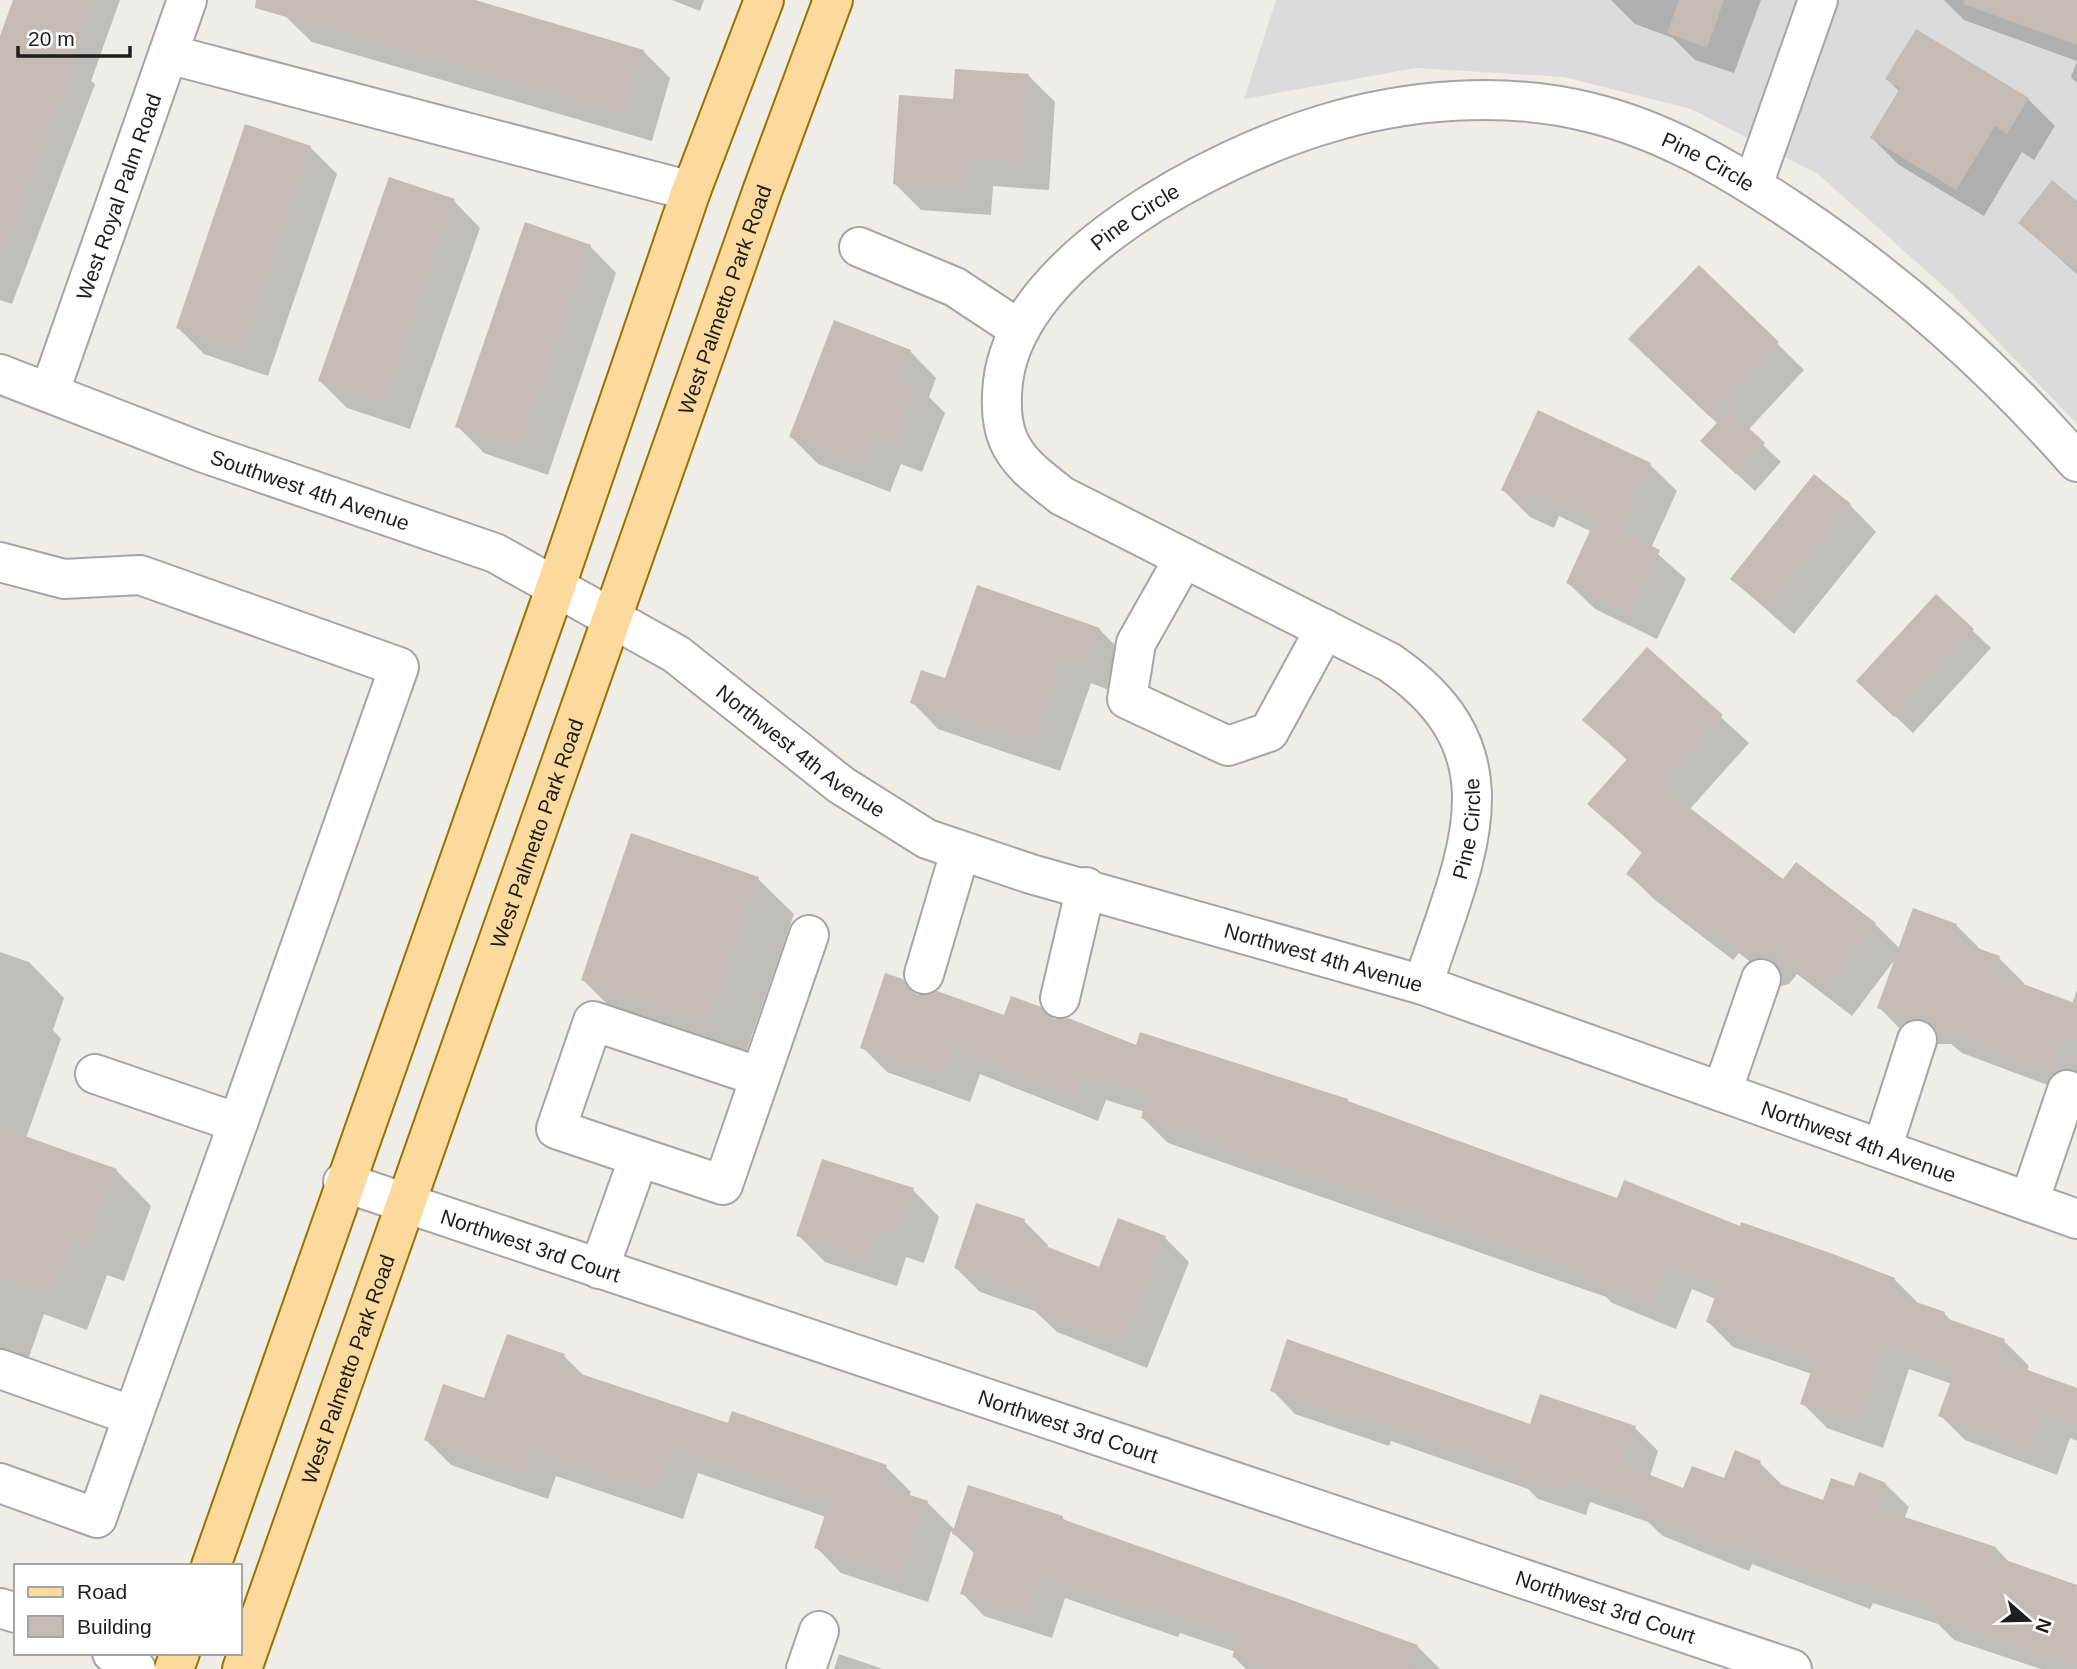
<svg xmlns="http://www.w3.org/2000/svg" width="2077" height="1669" font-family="Arial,sans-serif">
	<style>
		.residential { fill: #dcdbdb }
		.shadow { fill: #0003 }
		.building { fill: #c4bcb4 }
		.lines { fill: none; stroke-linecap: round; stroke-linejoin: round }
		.minor-casing { stroke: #a5a5a5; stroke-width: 42 }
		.major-casing { stroke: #997200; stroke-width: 42 }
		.minor { stroke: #fff; stroke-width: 38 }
		.major { stroke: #fcda9d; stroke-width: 38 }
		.labels { text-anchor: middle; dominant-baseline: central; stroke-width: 5; stroke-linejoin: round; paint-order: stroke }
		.street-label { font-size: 21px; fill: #1e1e1e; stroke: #fff }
	</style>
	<rect width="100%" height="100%" fill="#efede5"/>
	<path class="residential" d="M 1276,0 L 2077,0 L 2077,424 L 1952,294 L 1818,174 L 1691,109 L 1564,77 L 1416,68 L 1244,99 Z"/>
	<path class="shadow" d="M 15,0 L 120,0 L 91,81 L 95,84 L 12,304 L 0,300 L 0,42 Z
		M 290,0 L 468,0 L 643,51 L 670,78 L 652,141 L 312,42 L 285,16 Z
		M 672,0 L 704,0 L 700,11 Z
		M 1611,0 L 1761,0 L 1734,73 L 1695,60 L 1673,38 L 1635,24 Z
		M 1944,0 L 2077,0 L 2077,61 L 1964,20 Z
		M 2077,61 L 2077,83 L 2071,77 Z
		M 1029,76 L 1055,102 L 1049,190 L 993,186 L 991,215 L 921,210 L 894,183 L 955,101 Z
		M 1887,79 L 2028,99 L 2055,126 L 2034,160 L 2022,152 L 1984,216 L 1899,165 L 1872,138 L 1900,92 Z
		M 310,147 L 337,174 L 268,376 L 204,354 L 178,328 Z
		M 454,201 L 480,228 L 410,429 L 347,408 L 320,381 Z
		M 2077,203 L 2077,274 L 2020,223 Z
		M 590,246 L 616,273 L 548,475 L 484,453 L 457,426 Z
		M 1699,267 L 1804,370 L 1748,430 L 1781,462 L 1755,491 L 1720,458 L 1718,424 L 1657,366 Z
		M 910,351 L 936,378 L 929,397 L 945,413 L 922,472 L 901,464 L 890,492 L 818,464 L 791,437 Z
		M 1539,412 L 1650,465 L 1677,491 L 1651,548 L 1686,579 L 1657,639 L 1595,609 L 1568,583 L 1592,532 L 1559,516 L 1554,528 L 1530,517 L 1503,490 Z
		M 1850,505 L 1876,532 L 1794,634 L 1732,579 Z
		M 978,587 L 1100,630 L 1126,656 L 1114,692 L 1091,683 L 1060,771 L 938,729 L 912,702 L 946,680 Z
		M 1936,596 L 1991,648 L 1913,733 L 1876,698 Z
		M 1647,649 L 1749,743 L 1689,810 L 1783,882 L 1875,924 L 1900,949 L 1956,925 L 1981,950 L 1999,958 L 2024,983 L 2023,986 L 2072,1004 L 2077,990 L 2077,1096 L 1962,1053 L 1951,1044 L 1937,1044 L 1904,1033 L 1879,1007 L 1896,958 L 1852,1016 L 1797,974 L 1789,984 L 1781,986 L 1739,953 L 1733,960 L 1655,900 L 1628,874 L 1643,854 L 1590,804 L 1628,761 L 1585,720 Z
		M 632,836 L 758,879 L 794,914 L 744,1058 L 618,1015 L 583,980 Z
		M 0,952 L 29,962 L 64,998 L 53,1030 L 61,1039 L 26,1138 L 116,1170 L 151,1206 L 124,1281 L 107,1275 L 87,1330 L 44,1314 L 28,1360 L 0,1350 Z
		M 902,981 L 918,997 L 1005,1017 L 1054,1021 L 1618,1200 L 1741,1228 L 1894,1279 L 1920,1305 L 1944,1313 L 1952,1322 L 2004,1341 L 2029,1366 L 2027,1371 L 2077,1390 L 2077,1441 L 2070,1438 L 2057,1475 L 1965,1440 L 1940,1415 L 1952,1384 L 1909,1369 L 1883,1448 L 1827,1428 L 1802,1403 L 1812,1374 L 1733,1347 L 1708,1322 L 1716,1299 L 1692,1289 L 1676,1329 L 1612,1303 L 1606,1297 L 1168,1143 L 1143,1118 L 1145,1112 L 1106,1100 L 1098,1121 L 980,1074 L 970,1102 L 887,1072 L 862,1047 Z
		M 913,1190 L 939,1217 L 924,1263 L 906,1257 L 897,1286 L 825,1262 L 798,1235 Z
		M 1024,1221 L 1048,1245 L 1047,1248 L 1100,1269 L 1165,1238 L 1189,1262 L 1147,1368 L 1057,1332 L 1035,1311 L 980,1292 L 956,1268 Z
		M 564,1356 L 585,1377 L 729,1425 L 886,1467 L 911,1492 L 909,1497 L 927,1502 L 955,1530 L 1062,1517 L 1067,1522 L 1418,1647 L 1440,1669 L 1246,1669 L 1234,1657 L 1236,1652 L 1180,1633 L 1178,1637 L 1065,1598 L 1052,1638 L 984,1616 L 962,1593 L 975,1554 L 951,1531 L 928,1602 L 841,1573 L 816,1547 L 826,1517 L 698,1473 L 683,1519 L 556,1476 L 548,1499 L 451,1465 L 426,1440 L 485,1400 Z
		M 1272,1390 L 1531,1426 L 1635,1428 L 1658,1451 L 1650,1476 L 1684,1490 L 1725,1481 L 1760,1463 L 1783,1486 L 1824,1503 L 1855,1488 L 1885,1484 L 1909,1507 L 1904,1519 L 1996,1548 L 2011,1564 L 2077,1587 L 2077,1669 L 2041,1669 L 1954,1640 L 1938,1624 L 1873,1603 L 1870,1609 L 1752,1564 L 1749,1571 L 1663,1536 L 1648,1522 L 1590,1502 L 1586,1515 L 1538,1499 L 1528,1489 L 1391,1441 L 1389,1446 L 1295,1414 Z
		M 839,1654 L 883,1669 L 834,1669 Z"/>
	<path class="building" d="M 13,0 L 93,0 L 72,61 L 76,63 L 48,131 L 5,255 L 0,254 L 0,36 Z
		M 256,0 L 475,0 L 644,50 L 625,115 L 255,8 Z
		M 1679,0 L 1724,0 L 1707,48 L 1667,33 Z
		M 1964,0 L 2077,0 L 2077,45 L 1963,4 Z
		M 1916,29 L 2029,98 L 2007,134 L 1995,126 L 1956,190 L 1870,138 L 1900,88 L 1885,79 Z
		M 955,69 L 1029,74 L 1023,164 L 967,160 L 965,189 L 893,184 L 899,95 L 953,99 Z
		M 245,124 L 311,146 L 241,351 L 176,328 Z
		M 389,177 L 455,199 L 383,404 L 318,381 Z
		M 2052,180 L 2077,201 L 2077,272 L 2018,223 Z
		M 525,222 L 591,245 L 521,449 L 455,427 Z
		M 1699,265 L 1779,342 L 1709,416 L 1628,339 Z
		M 834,320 L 911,350 L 900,378 L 919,385 L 895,446 L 875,438 L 864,466 L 789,437 Z
		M 1538,410 L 1651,463 L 1620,531 L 1660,550 L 1630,614 L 1566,583 L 1595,520 L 1532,491 L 1527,503 L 1501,490 Z
		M 1729,410 L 1765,443 L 1736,474 L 1700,441 Z
		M 1814,474 L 1851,504 L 1767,609 L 1730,579 Z
		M 977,585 L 1100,628 L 1087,666 L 1064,658 L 1033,745 L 910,703 L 921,670 L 945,678 Z
		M 1936,594 L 1974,629 L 1894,717 L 1856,681 Z
		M 1647,647 L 1723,715 L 1661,786 L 1783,879 L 1796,862 L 1876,923 L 1824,991 L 1769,948 L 1762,958 L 1752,960 L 1711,928 L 1706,935 L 1626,874 L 1642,852 L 1587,804 L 1627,759 L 1582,720 Z
		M 631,833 L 759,877 L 709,1024 L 581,980 Z
		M 1913,908 L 1957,924 L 1952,939 L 2000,956 L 1994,973 L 2077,1004 L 2077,1045 L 2065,1040 L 2052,1074 L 2001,1055 L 2002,1052 L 1935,1028 L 1924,1019 L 1910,1020 L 1877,1008 Z
		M 885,973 L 903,979 L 909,990 L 918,995 L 937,991 L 1004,1015 L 1011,996 L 1041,1007 L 1054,1019 L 1068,1018 L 1136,1045 L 1140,1032 L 1348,1099 L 1348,1101 L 1617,1198 L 1624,1180 L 1740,1226 L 1741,1222 L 1833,1254 L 1895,1278 L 1890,1293 L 1945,1312 L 1943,1317 L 2005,1339 L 1998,1359 L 2077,1388 L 2077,1426 L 2045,1414 L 2031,1451 L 1938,1416 L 1955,1370 L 1884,1345 L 1858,1424 L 1800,1404 L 1815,1360 L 1706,1322 L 1719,1286 L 1667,1265 L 1651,1305 L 1585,1279 L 1587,1275 L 1321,1180 L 1223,1149 L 1224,1145 L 1141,1118 L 1147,1097 L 1081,1076 L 1073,1097 L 955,1050 L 945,1078 L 860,1048 Z
		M 0,1127 L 117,1169 L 88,1247 L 72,1241 L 52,1296 L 0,1277 Z
		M 822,1159 L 914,1188 L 897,1237 L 879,1232 L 870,1260 L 796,1236 Z
		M 976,1203 L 1025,1219 L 1020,1236 L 1099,1267 L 1118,1218 L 1166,1236 L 1123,1345 L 1030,1308 L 1035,1296 L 954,1268 Z
		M 507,1334 L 565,1354 L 560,1367 L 728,1423 L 732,1411 L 887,1465 L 880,1485 L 928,1501 L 902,1577 L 814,1548 L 829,1503 L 673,1449 L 658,1494 L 531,1452 L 523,1475 L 424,1440 L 443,1384 L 484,1398 Z
		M 1287,1339 L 1530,1424 L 1540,1394 L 1636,1426 L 1623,1464 L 1683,1488 L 1692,1466 L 1724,1478 L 1735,1450 L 1761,1461 L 1755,1475 L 1823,1500 L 1831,1478 L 1854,1486 L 1859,1472 L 1886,1483 L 1877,1508 L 1996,1547 L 1994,1556 L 2077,1585 L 2077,1668 L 1929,1617 L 1932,1607 L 1850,1580 L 1847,1587 L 1728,1542 L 1726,1549 L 1637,1513 L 1641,1505 L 1567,1480 L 1563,1493 L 1513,1476 L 1515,1471 L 1368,1419 L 1366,1424 L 1270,1391 Z
		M 968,1485 L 1063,1516 L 1062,1519 L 1418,1645 L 1410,1669 L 1267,1669 L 1232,1657 L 1238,1639 L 1157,1611 L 1156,1616 L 1042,1577 L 1029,1617 L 960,1594 L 977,1543 L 952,1534 Z"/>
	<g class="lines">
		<defs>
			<g id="minor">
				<path d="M 168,54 L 691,191"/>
				<path d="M 1753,185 L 1818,0"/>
				<path d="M 859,247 L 955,287 L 1020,330"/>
				<path id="s1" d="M 0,374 L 204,453 L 495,553 L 676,654 L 841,785 L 927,839 L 1031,874 L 1423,985 L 2077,1219"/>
				<path id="s2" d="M 50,391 L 187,0"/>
				<path d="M 1184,558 L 1136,643 L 1127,699 L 1228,746 L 1269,732 L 1325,629"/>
				<path d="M 0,562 L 64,579 L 140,575 L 399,667 L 238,1123"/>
				<path d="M 924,974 L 960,852"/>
				<path id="s3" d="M 1423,985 C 1463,860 1524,753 1389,662 L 1062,496 C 1042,480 1018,464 1008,439 C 1001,422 1001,400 1003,382 C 1017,258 1217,157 1322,125 C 1405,99 1503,91 1588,112 C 1664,130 1731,170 1795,213 C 1901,284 1993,366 2077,462"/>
				<path d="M 1060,998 L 1086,887"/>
				<path d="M 95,1074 L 238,1123 L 133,1416"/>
				<path d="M 1722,1092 L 1761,979"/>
				<path d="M 1882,1149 L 1917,1040"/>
				<path d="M 639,1157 L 556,1129 L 593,1021 L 760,1077"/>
				<path id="s4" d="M 343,1182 L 1792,1669"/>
				<path d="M 2029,1202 L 2067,1090"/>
				<path d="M 599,1269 L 639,1157 L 723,1185 L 809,935"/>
				<path d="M 0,1369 L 133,1416 L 97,1518 L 0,1483"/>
				<path d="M 0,1608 L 16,1613"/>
				<path d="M 112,1653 L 136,1669"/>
				<path d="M 806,1669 L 819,1631"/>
			</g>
			<g id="major">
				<path d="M 211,1566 L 556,586 L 691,191 L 764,0"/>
				<path d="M 174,1669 L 180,1653"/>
				<path id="s5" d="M 242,1669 L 763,189 L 833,0"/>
			</g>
		</defs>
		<use href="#minor" class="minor-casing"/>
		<use href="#major" class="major-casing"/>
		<use href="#minor" class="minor"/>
		<use href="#major" class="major"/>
	</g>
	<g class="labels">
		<g class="street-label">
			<text stroke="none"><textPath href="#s3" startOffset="1692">Pine Circle</textPath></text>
			<text stroke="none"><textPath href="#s2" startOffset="206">West Royal Palm Road</textPath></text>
			<text stroke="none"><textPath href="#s3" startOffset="1083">Pine Circle</textPath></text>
			<text stroke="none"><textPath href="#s5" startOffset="1452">West Palmetto Park Road</textPath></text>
			<text stroke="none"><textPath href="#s1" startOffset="331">Southwest 4th Avenue</textPath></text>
			<text stroke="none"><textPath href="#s1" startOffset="892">Northwest 4th Avenue</textPath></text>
			<text stroke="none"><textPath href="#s3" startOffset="163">Pine Circle</textPath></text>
			<text stroke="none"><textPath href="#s5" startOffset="886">West Palmetto Park Road</textPath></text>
			<text stroke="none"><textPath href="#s1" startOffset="1460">Northwest 4th Avenue</textPath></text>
			<text stroke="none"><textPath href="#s1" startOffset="2026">Northwest 4th Avenue</textPath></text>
			<text stroke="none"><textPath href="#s4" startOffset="198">Northwest 3rd Court</textPath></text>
			<text stroke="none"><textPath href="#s5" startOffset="318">West Palmetto Park Road</textPath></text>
			<text stroke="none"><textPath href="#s4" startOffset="765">Northwest 3rd Court</textPath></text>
			<text stroke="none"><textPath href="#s4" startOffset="1332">Northwest 3rd Court</textPath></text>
		</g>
	</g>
	<rect x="14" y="1564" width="228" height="91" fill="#ffffff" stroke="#a5a5a5" stroke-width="2"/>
	<rect x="28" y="1587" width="35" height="10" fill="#fcda9d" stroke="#a5a5a5" stroke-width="2"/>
	<text x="77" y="1599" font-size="21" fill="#1e1e1e">Road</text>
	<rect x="28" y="1616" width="35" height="21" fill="#c4bcb4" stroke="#a5a5a5" stroke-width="2"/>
	<text x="77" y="1634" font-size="21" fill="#1e1e1e">Building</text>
	<g transform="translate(2028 1620) rotate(110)" stroke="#ffffff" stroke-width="5" paint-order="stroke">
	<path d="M0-5L12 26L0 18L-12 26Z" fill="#1e1e1e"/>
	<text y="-10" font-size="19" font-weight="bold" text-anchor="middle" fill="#1e1e1e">N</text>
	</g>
	<path d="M18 46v10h112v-10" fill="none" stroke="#1e1e1e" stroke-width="3.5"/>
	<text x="28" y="46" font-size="21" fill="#1e1e1e" stroke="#ffffff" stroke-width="5" paint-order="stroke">20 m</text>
</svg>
